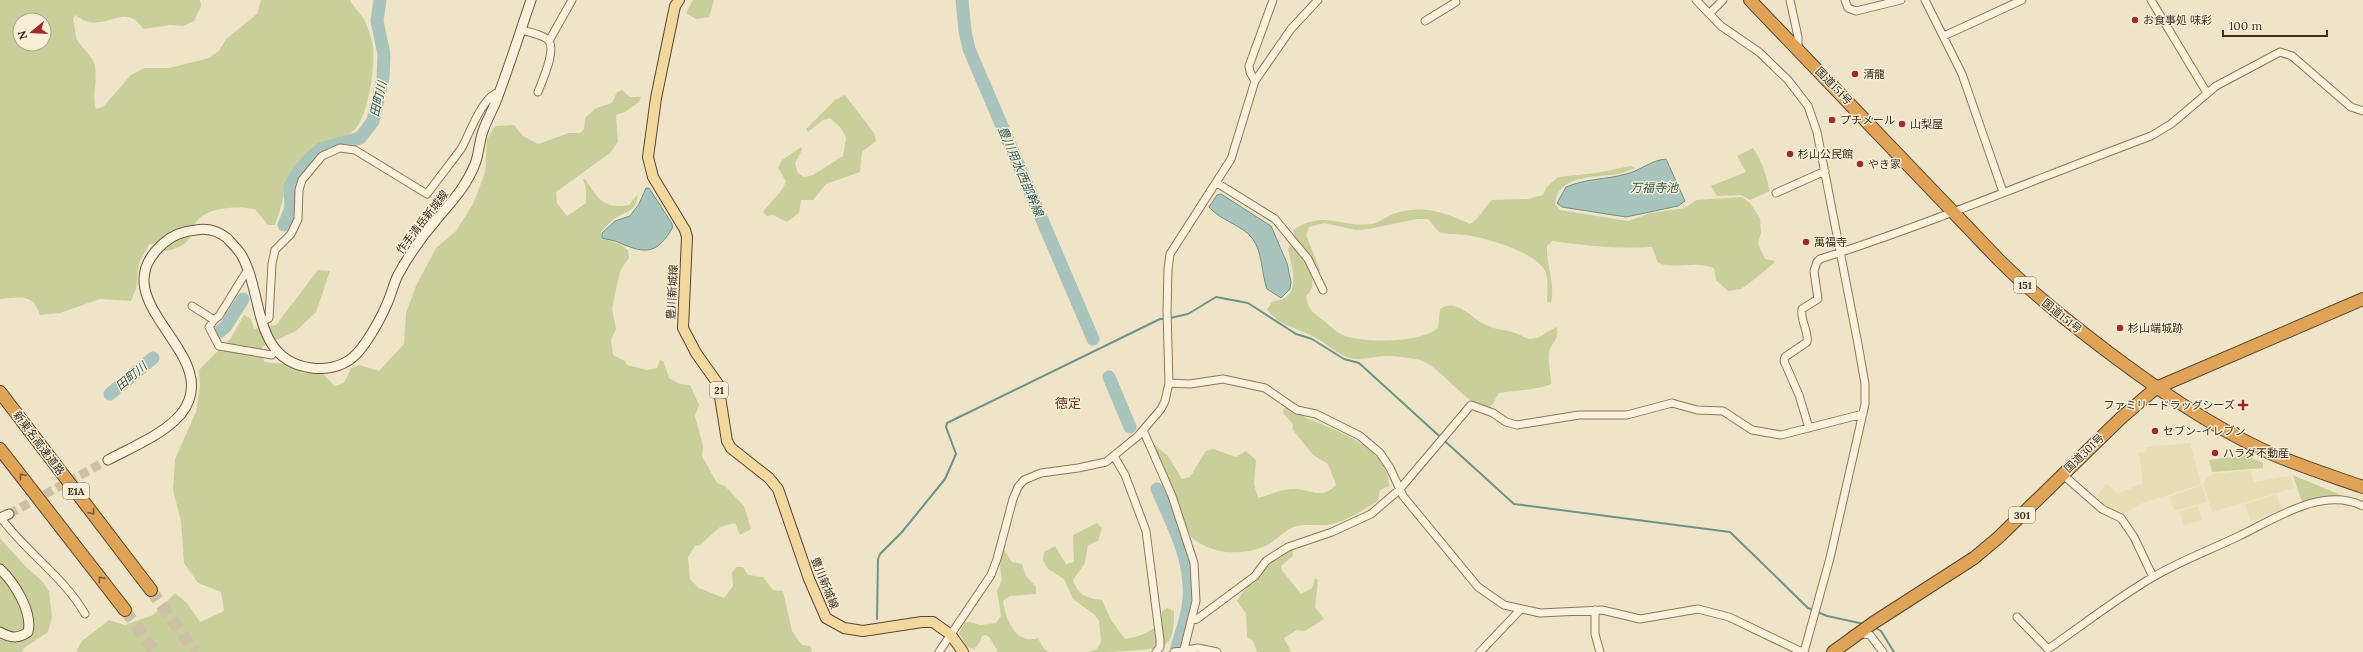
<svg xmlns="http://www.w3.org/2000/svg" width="2363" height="652" font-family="Lora,'Noto Sans JP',serif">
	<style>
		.farmland { fill: #e6deb5 }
		.green { fill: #c9cf9b; fill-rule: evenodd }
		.water { fill: #a9c4bc; stroke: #6f938a }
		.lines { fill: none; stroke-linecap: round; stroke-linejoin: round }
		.stream { stroke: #6f938a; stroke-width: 2 }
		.river { stroke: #a9c4bc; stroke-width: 13 }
		.secondary-tunnel { stroke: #ccc0a6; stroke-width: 9; stroke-dasharray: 9 4.5; stroke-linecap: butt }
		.highway-tunnel { stroke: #ccc0a6; stroke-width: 12; stroke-dasharray: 12 6; stroke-linecap: butt }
		.street-casing { stroke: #8d765c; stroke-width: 9 }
		.secondary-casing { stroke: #6f573f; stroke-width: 11 }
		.primary-casing { stroke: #5b4430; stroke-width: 12 }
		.highway-casing { stroke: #5b4430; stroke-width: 14 }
		.street { stroke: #faf1dc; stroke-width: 7 }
		.secondary { stroke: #faf1dc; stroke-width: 9 }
		.primary { stroke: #f3d9a0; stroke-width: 10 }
		.highway { stroke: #e0a458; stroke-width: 12 }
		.oneway { stroke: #7e5d36 }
		.poi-dot { fill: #9e2a2b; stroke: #f7eed8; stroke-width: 1.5 }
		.labels { text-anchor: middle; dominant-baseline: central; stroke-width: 3; stroke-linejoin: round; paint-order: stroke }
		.shield { fill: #f7eed8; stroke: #756857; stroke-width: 1 }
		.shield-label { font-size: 10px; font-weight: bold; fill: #3d2e20 }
		.poi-label { font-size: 11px; fill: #3d2e20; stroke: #f7eed8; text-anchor: start }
		.street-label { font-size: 11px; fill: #3d2e20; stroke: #f7eed8 }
		.water-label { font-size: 12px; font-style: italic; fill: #2f5d5a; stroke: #f7eed8 }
		.quarter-label { font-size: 13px; fill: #6b2e1e; stroke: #f7eed8 }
	</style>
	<rect width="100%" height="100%" fill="#f0e4c8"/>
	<path class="farmland" d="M 2190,443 L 2201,484 L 2140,504 L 2122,515 L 2104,506 L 2095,499 L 2106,483 L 2118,494 L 2143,483 L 2139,453 L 2146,452 L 2146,447 Z
		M 2251,470 L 2254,482 L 2290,476 L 2294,488 L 2212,512 L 2203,484 L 2208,477 L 2213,474 Z
		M 2202,485 L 2207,502 L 2174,511 L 2170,497 Z
		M 2276,494 L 2282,509 L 2251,521 L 2245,504 Z
		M 2198,506 L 2202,520 L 2184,525 L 2179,512 Z"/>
	<path class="green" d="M 0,0 L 200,0 L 201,6 L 194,21 L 183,26 L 170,25 L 143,29 C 126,2 108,29 86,21 C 82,20 79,17 75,15 L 73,19 C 75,25 75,35 77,40 C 82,48 91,55 94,63 C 99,79 91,94 96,109 L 103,107 L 131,75 L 144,68 L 169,68 L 209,58 L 219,51 L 226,39 L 257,14 L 261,0 L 350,0 C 354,8 362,15 366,23 C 368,29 372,39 373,46 C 375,66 369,120 351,133 C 335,143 316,144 302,158 C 285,177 284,203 275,225 L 268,225 L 255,209 C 238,206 208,206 196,222 C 194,225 193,230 192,234 C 187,245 176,250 164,251 L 156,243 L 149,244 L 139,263 L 136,289 L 131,301 L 100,299 L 60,313 L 40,315 C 33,292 19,298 0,299 ZM 20,20 L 44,20 L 44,44 L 20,44 Z
		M 693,0 L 714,0 L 709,17 L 696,19 L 686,13 Z
		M 622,90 L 630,97 L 641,97 L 639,102 L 625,112 L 616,115 L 618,142 L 610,153 L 556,192 L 557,203 L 567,216 L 586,203 L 586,189 L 583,179 L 585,179 C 599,199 602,209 629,205 L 638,194 C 635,214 627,210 614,219 C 609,223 605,228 601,232 L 601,238 L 620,244 L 628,250 L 629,258 L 620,271 L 612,309 L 616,329 L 611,340 L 613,355 L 625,361 L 627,365 L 647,370 L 657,368 L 660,360 L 663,361 L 669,378 L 680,384 L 690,385 L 699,405 L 695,416 L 703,446 L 702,456 L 717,483 L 725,486 L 744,506 L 751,529 L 740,535 L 735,523 L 720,527 L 700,545 L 695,546 L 688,557 L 690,579 L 699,588 L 724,598 L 733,586 L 732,573 L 736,567 L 743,567 L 748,575 L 763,577 L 773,590 L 783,591 L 792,631 L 802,645 L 810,646 L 812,652 L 76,652 L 82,641 L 109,620 L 125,625 L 153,615 L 175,593 L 187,603 L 200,622 L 224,611 L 221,592 L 198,583 L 184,563 L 181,521 L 173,490 L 175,459 L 196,412 L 200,385 L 199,370 L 231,338 L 244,315 L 251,319 L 254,329 L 276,325 L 318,270 L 330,271 L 316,312 L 296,331 L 262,347 L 264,362 L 285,364 L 303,373 L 323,374 L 335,386 L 344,383 L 351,368 L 360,365 L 379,371 L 404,344 L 406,313 L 416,286 L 436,248 L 456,231 L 473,204 L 485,173 L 487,139 L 495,126 L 514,125 L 523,136 L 538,144 L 569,133 L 580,133 L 584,129 L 585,118 L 596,108 L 612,103 L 617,92 Z
		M 845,95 L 874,133 L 876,141 L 862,152 L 860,172 L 826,184 L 813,200 L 801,200 L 799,213 L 787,222 L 773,215 L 767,216 L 763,212 C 770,202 783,192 786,181 L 778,168 L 781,161 L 801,147 L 802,150 L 795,163 L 798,173 L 804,177 L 813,175 L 843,156 L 846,138 L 841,128 L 830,118 L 823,120 L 808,132 L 806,129 L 835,100 Z
		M 1753,148 C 1762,161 1766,175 1770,191 L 1750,200 L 1741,195 L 1717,196 L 1711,186 L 1746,172 L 1737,156 Z
		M 1631,166 L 1635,168 C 1629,170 1623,173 1617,174 C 1594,178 1558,174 1555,204 L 1560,210 L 1628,221 L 1651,213 L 1685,208 L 1696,200 L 1742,197 L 1750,203 L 1760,218 L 1761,233 L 1758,244 L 1765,259 L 1775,261 C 1774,264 1745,287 1741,289 C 1737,290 1732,290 1728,291 L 1716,280 L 1714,268 C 1695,260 1676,270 1658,263 L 1652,247 C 1618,249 1586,246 1553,241 L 1547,246 C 1546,266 1556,285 1551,303 L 1547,302 C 1547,293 1549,280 1545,271 C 1536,252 1486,238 1466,235 C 1457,234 1447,235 1439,232 L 1428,219 L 1417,219 L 1369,229 L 1356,230 L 1324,223 L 1309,227 L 1306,235 L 1320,270 L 1318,273 L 1295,237 L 1293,230 C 1324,209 1341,228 1371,224 C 1379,223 1385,217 1393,214 C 1421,204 1444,212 1470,224 C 1479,219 1484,208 1492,200 L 1528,199 L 1543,195 L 1546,188 L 1558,177 L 1596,173 Z
		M 1290,246 L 1293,246 C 1303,261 1323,281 1306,296 C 1307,308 1313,313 1323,320 C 1329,325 1337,333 1345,336 C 1367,343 1420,343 1438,328 L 1440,309 C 1457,297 1472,319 1486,325 C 1495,330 1506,329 1515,333 C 1520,334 1524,338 1529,339 C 1542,339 1546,331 1557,327 C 1559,342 1550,343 1549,354 C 1548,363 1551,374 1551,384 C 1543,389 1511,391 1499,393 C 1496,397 1494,404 1491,406 C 1477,417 1439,365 1420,360 C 1409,358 1397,356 1386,356 C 1374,356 1362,361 1350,358 C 1337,354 1327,344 1316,338 C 1301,329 1276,325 1267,309 L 1272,302 C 1276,300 1278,301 1282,299 C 1301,292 1291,264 1288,249 Z
		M 1284,408 C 1292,407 1298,414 1306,418 C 1336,430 1389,448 1389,486 L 1380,490 L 1378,501 C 1362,510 1346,522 1328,525 C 1318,526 1307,524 1297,526 C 1285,529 1279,538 1269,544 C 1245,557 1212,555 1191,537 L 1153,448 L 1155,445 L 1168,456 L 1182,479 L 1190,477 L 1206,451 L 1213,449 L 1236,457 L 1246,451 L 1256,460 L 1254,484 L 1258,498 C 1269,495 1281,489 1292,489 C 1309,488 1321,501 1336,485 L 1328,464 L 1313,455 L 1293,430 L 1293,424 L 1283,413 Z
		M 2246,455 L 2263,463 L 2263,468 L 2212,472 L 2209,460 Z
		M 2293,475 L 2343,496 L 2302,502 Z
		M 1097,523 L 1102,528 L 1098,541 L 1088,545 L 1085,563 L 1073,580 C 1078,595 1087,598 1102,600 L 1111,620 L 1125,639 C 1139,637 1150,632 1161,623 L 1162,612 L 1167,608 L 1174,611 C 1174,622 1174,637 1166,644 C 1153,652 1107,652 1088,652 L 1097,649 L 1101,642 L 1099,621 L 1095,615 L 1073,599 L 1064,579 L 1048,569 L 1043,560 L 1044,552 L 1055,546 L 1066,564 L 1074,562 L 1073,535 Z
		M 0,538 L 26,567 L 42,581 L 49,591 L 52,617 L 48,632 L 24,648 L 22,652 L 0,652 Z
		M 1003,549 L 1012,562 L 1022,564 L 1026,576 L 1036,587 L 1036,594 L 1010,596 L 1003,601 C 1006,620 1015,645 1038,638 L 1044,649 L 1049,652 L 998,652 L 990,638 L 986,635 L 982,636 L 980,642 L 974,649 L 967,647 L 959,633 L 965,622 L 971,622 L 980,625 L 996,623 L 1001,616 L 997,591 L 1002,580 L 1000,566 Z
		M 1292,549 L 1293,556 L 1281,566 L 1282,570 L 1301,594 L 1312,588 L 1315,578 L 1318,580 L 1315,607 L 1324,619 L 1305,631 L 1297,630 L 1284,638 L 1291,652 L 1257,652 L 1253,641 L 1247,637 L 1246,614 L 1237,601 C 1244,588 1278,553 1292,549 Z"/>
	<path class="water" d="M 1666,159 L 1685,201 L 1678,206 L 1626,217 L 1562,207 L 1557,203 L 1566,187 C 1588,178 1605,180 1626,174 C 1640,171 1651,160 1666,159 Z
		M 646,188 L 649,188 L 671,222 L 673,227 C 658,253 647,255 620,243 C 615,240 608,240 602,238 L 602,233 L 615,221 L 630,216 L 639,204 Z
		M 1221,194 L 1271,226 L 1287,263 L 1291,282 L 1290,289 L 1281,298 L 1267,289 C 1261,273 1263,252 1252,238 C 1242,225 1221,221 1209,207 L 1217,195 Z"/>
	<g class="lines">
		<path class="stream" d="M 1170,318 L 1188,314 L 1216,297 L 1248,303 L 1296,334 L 1312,339 L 1344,359 L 1359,363 L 1514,504 L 1730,532 L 1808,608 L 1827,616 L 1864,624
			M 877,619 L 878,559 L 880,554 L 902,532 L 945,479 L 956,454 L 946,427 L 947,423 L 1160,319 L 1165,319
			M 1874,627 L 1881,631 L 1894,652"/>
		<path class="river" d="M 962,0 L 965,31 L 969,49 L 1093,339
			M 284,225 L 291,208 L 290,187 L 296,175 L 310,158 L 321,149 L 360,138 L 373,121 L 383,78 L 384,54 L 377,21 L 380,0
			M 219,332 L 226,326 L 243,299
			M 1109,377 L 1130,427
			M 110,394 L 153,358
			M 1157,489 C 1172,524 1192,559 1189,599 C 1188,616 1180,635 1176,652"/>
		<path class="secondary-tunnel" d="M 9,514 L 108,460"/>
		<path class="highway-tunnel" d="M 151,590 L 195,652
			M 125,610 L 155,652"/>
		<defs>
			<path id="street" d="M 1696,0 L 1721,26 L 1759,52 L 1788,80 L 1808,106 L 1817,132 L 1858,344 L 1865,384 L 1865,404 L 1830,558 L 1804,652
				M 1790,0 L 1798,37 L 1798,49
				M 1845,0 L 1848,8 L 1856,11 L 1901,0
				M 1925,0 L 1962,74 L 2003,192
				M 2151,0 L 2207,93
				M 1710,13 L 1723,0
				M 1425,21 L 1456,2
				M 521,30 C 528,32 545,35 549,41 C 556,52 542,81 538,92
				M 1944,36 L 2022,0
				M 549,41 L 572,0
				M 1255,81 L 1250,72 L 1249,66 L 1273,0
				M 1217,183 L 1275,219 L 1308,259 L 1323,290
				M 1776,193 L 1825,171
				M 192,306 L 214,320 L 209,327 L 219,346 L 272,355 L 277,350
				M 214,320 L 219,316 L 245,274 L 249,272
				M 262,322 L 269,318 L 272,264 L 275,250 L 291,234 L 298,219 L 299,190 L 302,180 L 322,156 L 340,148 L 355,150 L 427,194 C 438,179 450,164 461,149 C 469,136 482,95 500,92
				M 1169,383 L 1190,384 L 1223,379 L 1265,388 L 1297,410 L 1316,414 L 1360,436 L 1380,453 L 1390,468 L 1403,496 L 1478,587 L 1504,605 L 1540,613 L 1602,610 L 1640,619 L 1698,609 L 1729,617 L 1802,652
				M 1809,428 L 1799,395 L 1784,361 L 1785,357 L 1807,342 C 1809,331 1800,321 1802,309 L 1818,299 L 1814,271 L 1817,262 L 1820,259 C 1932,223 2041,177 2151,136 L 2171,124 L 2216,86 L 2280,52 L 2292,56 L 2351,107 L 2363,111
				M 1143,430 L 1172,496 L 1194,563 L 1196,601 L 1184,649
				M 1114,456 L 1125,475 L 1146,531 L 1160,640 L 1160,647 L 1156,652
				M 2062,474 L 2102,509 L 2121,518 L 2134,537 L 2153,577
				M 1,518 C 26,552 64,577 85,614
				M 1595,610 L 1595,634 L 1600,652
				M 2017,617 L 2048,649 C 2083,625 2117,598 2153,577 C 2180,561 2210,550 2239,536 C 2275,519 2322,486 2363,506
				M 1192,620 L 1197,619 L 1255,576 L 1266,561 L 1288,547 L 1332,532 L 1371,514 L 1399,490 L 1471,405 L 1493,413 L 1506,422 L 1517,425 L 1579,415 L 1627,415 L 1672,403 L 1697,410 L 1723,411 L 1752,430 L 1781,435 L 1863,414
				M 1859,633 L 1870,635 L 1883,652
				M 939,652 L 991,575 L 997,559 L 1013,499 L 1018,487 L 1024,480 L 1041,473 L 1078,468 L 1106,462 L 1138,436 L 1161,409 L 1165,401 L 1169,383 L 1167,311 L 1168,269 L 1170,254 L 1231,159 L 1255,81 L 1291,29 L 1318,0
				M 1174,652 L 1198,648 L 1217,652
				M 1480,652 L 1520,610"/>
			<path id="secondary" d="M 108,460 C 132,447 163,435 181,414 C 229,354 94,301 165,242 C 173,235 185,231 196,230 C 207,228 218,231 227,238 C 232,244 239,250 242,256 C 264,295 252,360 311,368 C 325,370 341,367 352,358 C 364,349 380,320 386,306 C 391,296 393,285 398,275 C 409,255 422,236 437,219 C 452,201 466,187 475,164 C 479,154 479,142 483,131 C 487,119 494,108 498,96 C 510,64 520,32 531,0
				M 0,518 L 9,514
				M 0,569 C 14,582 33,612 28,632 C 18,639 10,638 0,632"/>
			<path id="primary" d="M 679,0 L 675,6 L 656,98 L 648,157 L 653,177 L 685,230 L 687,237 L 683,328 L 696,353 L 718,384 L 727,441 L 731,448 L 769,478 L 778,489 L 809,579 L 826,618 L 844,628 L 863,631 L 922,622 L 933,622 L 951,635 L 963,652"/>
			<path id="highway" d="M 1750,0 L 1999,260 C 2033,294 2070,323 2108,352 C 2156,388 2206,423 2261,449 C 2293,464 2329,475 2363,487
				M 0,392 L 151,590
				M 0,449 L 125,610
				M 1833,652 L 1873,623 L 1974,558 L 1999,537 L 2121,418 L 2156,388 L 2363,299"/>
		</defs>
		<use href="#street" class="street-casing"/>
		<use href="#secondary" class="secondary-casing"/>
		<use href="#primary" class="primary-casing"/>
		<use href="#highway" class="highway-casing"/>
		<use href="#street" class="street"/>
		<use href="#secondary" class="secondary"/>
		<use href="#primary" class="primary"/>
		<use href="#highway" class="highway"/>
	</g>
	<defs><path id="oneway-chevron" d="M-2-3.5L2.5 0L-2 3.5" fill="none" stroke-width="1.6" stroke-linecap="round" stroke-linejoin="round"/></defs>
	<g class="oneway">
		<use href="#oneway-chevron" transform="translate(22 476) rotate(-128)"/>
		<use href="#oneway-chevron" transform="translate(92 512) rotate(53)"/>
		<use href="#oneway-chevron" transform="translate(101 579) rotate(-127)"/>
	</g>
	<g class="poi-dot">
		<circle cx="2135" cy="20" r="4"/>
		<circle cx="1855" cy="74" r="4"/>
		<circle cx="1832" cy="120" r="4"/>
		<circle cx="1902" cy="124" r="4"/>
		<circle cx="1790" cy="154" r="4"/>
		<circle cx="1860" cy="164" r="4"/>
		<circle cx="1806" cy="242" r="4"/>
		<circle cx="2120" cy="328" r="4"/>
		<path d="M2241 399h4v4h4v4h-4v4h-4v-4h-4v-4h4z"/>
		<circle cx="2155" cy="431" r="4"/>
		<circle cx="2215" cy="453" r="4"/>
	</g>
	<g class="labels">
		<g class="shield">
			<rect x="2014" y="277" width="22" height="16" rx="3"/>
			<rect x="710" y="382" width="18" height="16" rx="3"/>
			<rect x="63" y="483" width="26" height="16" rx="3"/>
			<rect x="2009" y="507" width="26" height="16" rx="3"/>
		</g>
		<g class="shield-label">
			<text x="2025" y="285">151</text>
			<text x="719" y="390">21</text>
			<text x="76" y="491">E1A</text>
			<text x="2022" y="515">301</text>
		</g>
		<g class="poi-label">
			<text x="2143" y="20">お食事処 味彩</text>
			<text x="1863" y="74">清龍</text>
			<text x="1840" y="120">プチメール</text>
			<text x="1910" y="124">山梨屋</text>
			<text x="1798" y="154">杉山公民館</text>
			<text x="1868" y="164">やき家</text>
			<text x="1814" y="242">萬福寺</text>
			<text x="2128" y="328">杉山端城跡</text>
			<text x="2235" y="405" text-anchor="end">ファミリードラッグシーズ</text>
			<text x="2163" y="431">セブン-イレブン</text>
			<text x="2223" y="453">ハラダ不動産</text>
		</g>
		<g class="street-label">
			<text transform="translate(1834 86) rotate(46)">国道151号</text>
			<text transform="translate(422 222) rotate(-52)">作手清岳新城線</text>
			<text transform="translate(672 292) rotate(-87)">豊川新城線</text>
			<text transform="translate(2062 316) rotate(39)">国道151号</text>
			<text transform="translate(39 443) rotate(53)">新東名高速道路</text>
			<text transform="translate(2084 453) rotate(-44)">国道301号</text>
			<text transform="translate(825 583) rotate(68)">豊川新城線</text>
		</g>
		<g class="water-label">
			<text transform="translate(378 99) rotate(-77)">田町川</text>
			<text transform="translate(1021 171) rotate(67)">豊川用水西部幹線</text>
			<text x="1654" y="187">万福寺池</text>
			<text transform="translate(131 376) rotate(-40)">田町川</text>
		</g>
		<g class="quarter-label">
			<text x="1068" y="403">徳定</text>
		</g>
	</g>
	<g transform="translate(32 32) rotate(252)"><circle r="19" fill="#f7eed8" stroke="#ada18e"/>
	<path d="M0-3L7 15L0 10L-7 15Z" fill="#9e2a2b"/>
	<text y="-6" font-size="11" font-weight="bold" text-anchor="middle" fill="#3d2e20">N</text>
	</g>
	<path d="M2223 30v6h104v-6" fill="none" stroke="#3d2e20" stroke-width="2"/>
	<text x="2229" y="30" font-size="12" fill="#3d2e20" stroke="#f7eed8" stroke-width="3" paint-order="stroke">100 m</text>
</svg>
